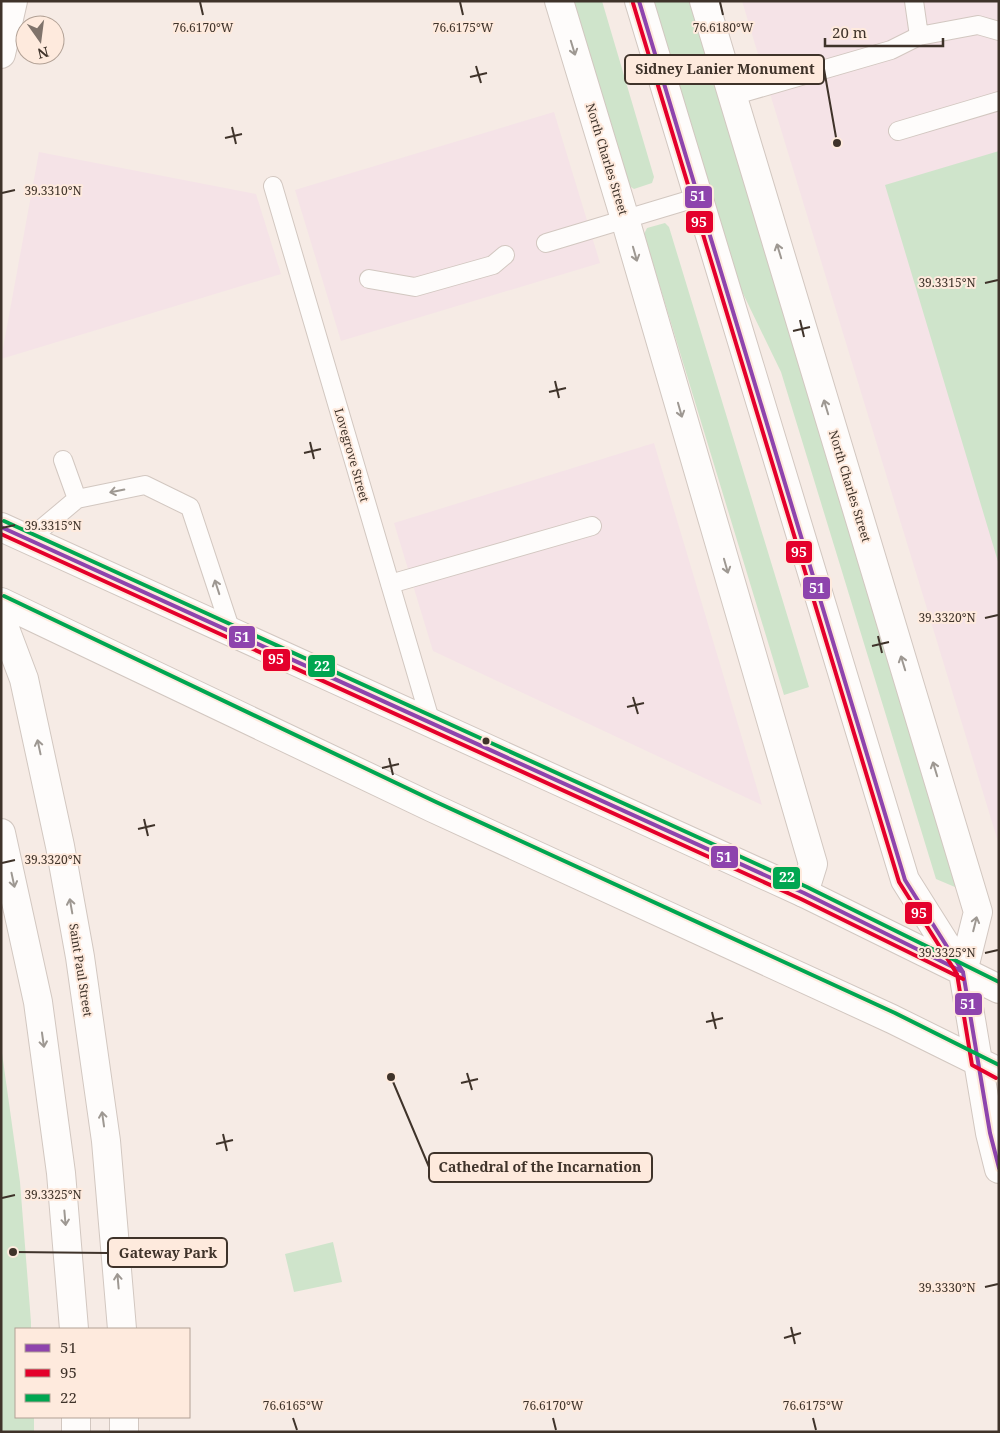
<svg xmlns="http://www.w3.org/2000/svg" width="1000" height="1433" font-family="'Noto Serif',serif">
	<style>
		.education { fill: #f5e3e7 }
		.green { fill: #cfe4cb }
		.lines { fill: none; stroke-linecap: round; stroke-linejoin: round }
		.service-casing { stroke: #d2c7c0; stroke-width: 20 }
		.minor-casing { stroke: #d2c7c0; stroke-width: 30 }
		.primary-casing { stroke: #d2c7c0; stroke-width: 30 }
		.service { stroke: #fefcfb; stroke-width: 18 }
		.minor { stroke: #fefcfb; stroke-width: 28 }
		.primary { stroke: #fefcfb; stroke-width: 28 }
		.bus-1-casing { stroke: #feeadd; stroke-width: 8 }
		.bus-2-casing { stroke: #feeadd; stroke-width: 8 }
		.bus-3-casing { stroke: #feeadd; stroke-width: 8 }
		.bus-1 { stroke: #8e44ad; stroke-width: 4 }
		.bus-2 { stroke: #e4002b; stroke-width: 4 }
		.bus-3 { stroke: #00a651; stroke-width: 4 }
		.oneway { stroke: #9e9892 }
		.ticks { fill: none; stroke: #3f332a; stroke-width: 2 }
		.bus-dot { fill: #3f332a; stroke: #feeadd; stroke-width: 2 }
		.labels { text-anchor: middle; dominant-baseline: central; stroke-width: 4; stroke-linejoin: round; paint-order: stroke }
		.street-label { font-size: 12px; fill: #3f332a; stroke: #feeadd }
		.ticks-label { font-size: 12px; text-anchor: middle; fill: #3f332a; stroke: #feeadd; stroke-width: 4; stroke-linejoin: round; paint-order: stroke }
		.leader { fill: none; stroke: #3f332a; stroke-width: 2 }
		.callout-dot { fill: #3f332a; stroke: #feeadd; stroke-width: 2 }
		.callout { fill: #feeadd; stroke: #3f332a; stroke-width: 2 }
		.callout-label { font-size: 14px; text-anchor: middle; font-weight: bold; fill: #3f332a }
		.line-badge { stroke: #feeadd; stroke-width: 2 }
		.badge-label { font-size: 14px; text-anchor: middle; font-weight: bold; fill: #fff }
	</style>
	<rect width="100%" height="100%" fill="#f6ebe5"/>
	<path class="education" d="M 742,1 L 999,1 L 999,845 L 761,64 Z
		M 554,112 L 600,263 L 341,341 L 295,190 Z
		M 39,152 L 256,194 L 281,274 L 1,359 Z
		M 654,443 L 762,805 L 433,651 L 394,523 Z"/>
	<path class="green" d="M 572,1 L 602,1 L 654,177 L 652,183 L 634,189 L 628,185 Z
		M 651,1 L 692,1 L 962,890 L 936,879 L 781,372 L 735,277 Z
		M 999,151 L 999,565 L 885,185 Z
		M 665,223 L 669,227 L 809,687 L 784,695 L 644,234 L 647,228 Z
		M 1,1046 L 20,1182 L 31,1322 L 31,1329 L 16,1329 L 16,1417 L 34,1417 L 34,1432 L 1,1432 Z
		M 333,1242 L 342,1282 L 294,1292 L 285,1254 Z"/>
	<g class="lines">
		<defs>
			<path id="service" d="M 914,1 L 919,36
				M 732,96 L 891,50 L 919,36 L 978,25 L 999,31
				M 898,131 L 999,101
				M 273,186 L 431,723
				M 546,243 L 699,197
				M 369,279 L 415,287 L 493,265 L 505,255
				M 63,460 L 77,499
				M 28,540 L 77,499 L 145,485 L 190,507 L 232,634
				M 390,584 L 592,526"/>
			<path id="minor" d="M 559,1 L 625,219 L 813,864 L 804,893
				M 1,54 L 13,1"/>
			<path id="primary" d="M 639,1 L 905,880 L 963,972 L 990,1133 L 999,1169
				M 704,1 L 978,912 L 963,972
				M 1,527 L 804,893 L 999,989
				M 1,602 L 433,808 L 892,1019 L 991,1068
				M 1,618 L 24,679 L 60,846 L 80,957 L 106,1141 L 122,1329
				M 1,833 L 38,1002 L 61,1173 L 74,1329
				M 76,1417 L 76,1432
				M 124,1417 L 124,1432"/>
		</defs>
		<use href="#service" class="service-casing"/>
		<use href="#minor" class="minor-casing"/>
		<use href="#primary" class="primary-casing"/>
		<use href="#service" class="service"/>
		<use href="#minor" class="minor"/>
		<use href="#primary" class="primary"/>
		<defs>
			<path id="bus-1" d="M 639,1 L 905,880 L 963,972 L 990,1133 L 999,1168
				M 1,527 L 804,893 L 963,972"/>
			<path id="bus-2" d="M 633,3 L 899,882 L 957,974 L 972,1065 L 996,1078
				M 1,534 L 801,899 L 963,979"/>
			<path id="bus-3" d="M 4,521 L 807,887 L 999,982
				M 4,596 L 436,802 L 895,1013 L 999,1065"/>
		</defs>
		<use href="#bus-1" class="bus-1-casing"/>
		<use href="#bus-2" class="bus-2-casing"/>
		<use href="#bus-3" class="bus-3-casing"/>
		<use href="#bus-1" class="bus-1"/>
		<use href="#bus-2" class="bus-2"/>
		<use href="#bus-3" class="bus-3"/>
	</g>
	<defs><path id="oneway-shaft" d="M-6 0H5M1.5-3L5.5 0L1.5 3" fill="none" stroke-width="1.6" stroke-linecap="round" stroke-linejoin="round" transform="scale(1.25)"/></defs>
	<g class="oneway">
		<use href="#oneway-shaft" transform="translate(573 48) rotate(73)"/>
		<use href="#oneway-shaft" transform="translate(779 251) rotate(-107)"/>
		<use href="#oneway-shaft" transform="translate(635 254) rotate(74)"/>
		<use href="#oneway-shaft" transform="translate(826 407) rotate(-107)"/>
		<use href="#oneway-shaft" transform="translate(680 410) rotate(74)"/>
		<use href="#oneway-shaft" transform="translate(117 491) rotate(169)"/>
		<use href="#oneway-shaft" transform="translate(726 566) rotate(74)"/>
		<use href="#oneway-shaft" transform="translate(217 587) rotate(-108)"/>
		<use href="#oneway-shaft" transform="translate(903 663) rotate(-107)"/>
		<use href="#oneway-shaft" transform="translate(39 747) rotate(-102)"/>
		<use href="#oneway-shaft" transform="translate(935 769) rotate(-107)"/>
		<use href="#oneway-shaft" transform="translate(13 880) rotate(78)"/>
		<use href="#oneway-shaft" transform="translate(71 906) rotate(-100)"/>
		<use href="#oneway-shaft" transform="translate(975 924) rotate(-76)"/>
		<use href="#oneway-shaft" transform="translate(43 1040) rotate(82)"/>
		<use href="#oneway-shaft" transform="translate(103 1119) rotate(-98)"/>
		<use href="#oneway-shaft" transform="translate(65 1218) rotate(85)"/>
		<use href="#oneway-shaft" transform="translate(118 1281) rotate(-95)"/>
	</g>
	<path class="ticks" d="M 200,2 L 203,15M 460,2 L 463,15M 720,2 L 723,15M 476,66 L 481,83M 470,77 L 487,73M 232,127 L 236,144M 225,138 L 242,134M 2,193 L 15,190M 985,283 L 998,280M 800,320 L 804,337M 793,331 L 810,327M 555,381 L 559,398M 549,392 L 566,388M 310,442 L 314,459M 304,453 L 321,449M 2,528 L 15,525M 985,618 L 998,615M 878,636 L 882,653M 872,646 L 889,642M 633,697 L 638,714M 627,707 L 644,703M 389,758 L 393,775M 382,768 L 399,764M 144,819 L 148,836M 138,829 L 155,825M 2,863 L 15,860M 985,953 L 998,950M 712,1012 L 716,1029M 706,1022 L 723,1018M 467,1073 L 472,1090M 461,1083 L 478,1079M 223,1134 L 227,1151M 216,1144 L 233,1140M 2,1198 L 15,1195M 985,1287 L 998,1284M 791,1327 L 795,1344M 784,1338 L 801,1333M 293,1418 L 297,1430M 553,1418 L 556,1430M 813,1418 L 816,1430"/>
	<circle class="bus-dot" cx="486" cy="741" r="4.5"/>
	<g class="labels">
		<g class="street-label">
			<text transform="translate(607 159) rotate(73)">North Charles Street</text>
			<text transform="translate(352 455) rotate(74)">Lovegrove Street</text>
			<text transform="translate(850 486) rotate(73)">North Charles Street</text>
			<text transform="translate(81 970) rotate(81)">Saint Paul Street</text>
		</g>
	</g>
	<g class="ticks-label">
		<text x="203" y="32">76.6170°W</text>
		<text x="463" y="32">76.6175°W</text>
		<text x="723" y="32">76.6180°W</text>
		<text x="53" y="195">39.3310°N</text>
		<text x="947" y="287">39.3315°N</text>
		<text x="53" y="530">39.3315°N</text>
		<text x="947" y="622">39.3320°N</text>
		<text x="53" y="864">39.3320°N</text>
		<text x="947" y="957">39.3325°N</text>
		<text x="53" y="1199">39.3325°N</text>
		<text x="947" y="1292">39.3330°N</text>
		<text x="293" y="1410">76.6165°W</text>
		<text x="553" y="1410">76.6170°W</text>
		<text x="813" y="1410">76.6175°W</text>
	</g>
	<path class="leader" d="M837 143L824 69M391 1077L429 1167M13 1252L108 1253"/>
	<g class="callout-dot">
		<circle cx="837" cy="143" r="5"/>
		<circle cx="391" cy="1077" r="5"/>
		<circle cx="13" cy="1252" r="5"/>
	</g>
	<g class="callout">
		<rect x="625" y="55" width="199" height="29" rx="5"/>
		<rect x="429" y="1153" width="223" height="29" rx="5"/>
		<rect x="108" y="1238" width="119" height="29" rx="5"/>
	</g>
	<g class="callout-label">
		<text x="725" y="74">Sidney Lanier Monument</text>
		<text x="540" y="1172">Cathedral of the Incarnation</text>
		<text x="168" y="1258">Gateway Park</text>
	</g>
	<g class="line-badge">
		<rect x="684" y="185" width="29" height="24" rx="5" fill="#8e44ad"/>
		<rect x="685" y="210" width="29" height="24" rx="5" fill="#e4002b"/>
		<rect x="785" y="540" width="28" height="24" rx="5" fill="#e4002b"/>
		<rect x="802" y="576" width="29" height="24" rx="5" fill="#8e44ad"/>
		<rect x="228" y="625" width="28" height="24" rx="5" fill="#8e44ad"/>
		<rect x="262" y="648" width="29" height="24" rx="5" fill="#e4002b"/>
		<rect x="307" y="654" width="29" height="24" rx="5" fill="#00a651"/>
		<rect x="710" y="845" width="29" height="24" rx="5" fill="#8e44ad"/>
		<rect x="772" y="866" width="29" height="24" rx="5" fill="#00a651"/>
		<rect x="904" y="901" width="29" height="24" rx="5" fill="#e4002b"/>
		<rect x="954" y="992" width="29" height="24" rx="5" fill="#8e44ad"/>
	</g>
	<g class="badge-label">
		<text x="698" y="201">51</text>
		<text x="699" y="227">95</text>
		<text x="799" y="557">95</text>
		<text x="817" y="593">51</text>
		<text x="242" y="642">51</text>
		<text x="276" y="664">95</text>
		<text x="322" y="671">22</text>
		<text x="724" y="862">51</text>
		<text x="787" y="882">22</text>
		<text x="919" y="918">95</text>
		<text x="968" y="1009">51</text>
	</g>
	<rect width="1000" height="1433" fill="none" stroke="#3f332a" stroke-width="5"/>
	<rect x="15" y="1328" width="175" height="90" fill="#feeadd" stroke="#b2a195"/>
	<rect x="25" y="1344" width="25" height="8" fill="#8e44ad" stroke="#b2a195"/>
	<text x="60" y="1353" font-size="15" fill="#3f332a">51</text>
	<rect x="25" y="1369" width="25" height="8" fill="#e4002b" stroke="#b2a195"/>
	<text x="60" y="1378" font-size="15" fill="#3f332a">95</text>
	<rect x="25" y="1394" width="25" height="8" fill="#00a651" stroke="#b2a195"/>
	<text x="60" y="1403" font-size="15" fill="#3f332a">22</text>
	<g transform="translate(40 40) rotate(166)"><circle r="24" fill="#feeadd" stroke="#b2a195"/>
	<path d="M0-4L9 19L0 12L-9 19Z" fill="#7f736b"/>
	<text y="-8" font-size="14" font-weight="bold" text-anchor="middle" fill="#3f332a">N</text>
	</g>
	<path d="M825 38v8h118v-8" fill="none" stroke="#3f332a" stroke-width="2.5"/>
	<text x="832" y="38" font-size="15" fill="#3f332a" stroke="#feeadd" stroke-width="4" paint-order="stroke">20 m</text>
</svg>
